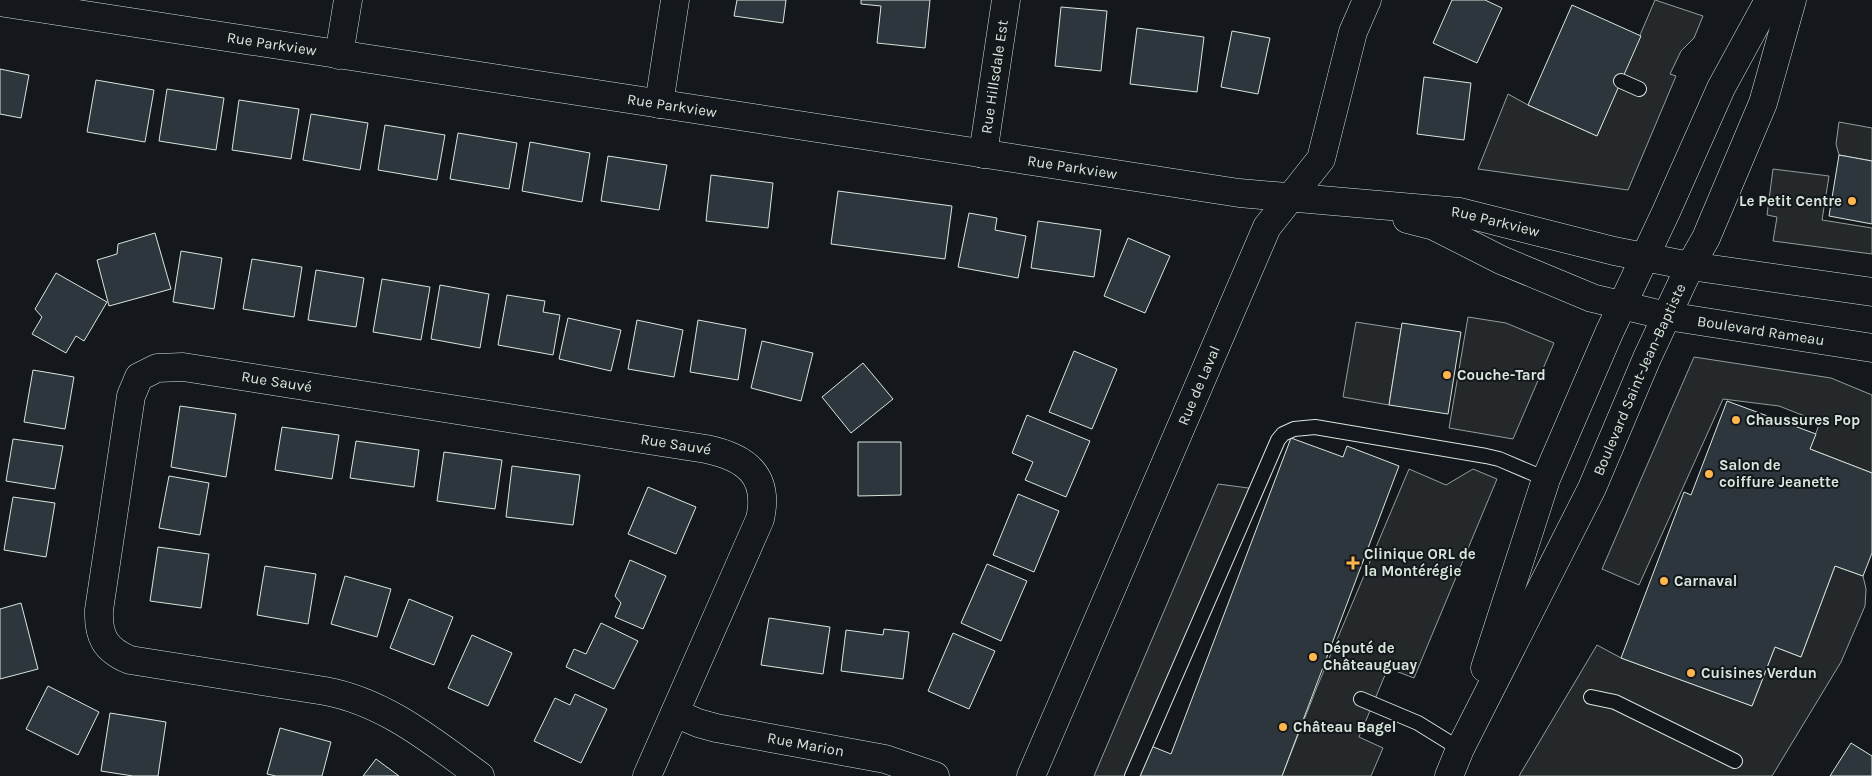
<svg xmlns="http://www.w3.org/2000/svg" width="1872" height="776" font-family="Karla,sans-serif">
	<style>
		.parking { fill: #24282b; stroke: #939e99 }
		.building { fill: #2c363c; stroke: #d8e6dc }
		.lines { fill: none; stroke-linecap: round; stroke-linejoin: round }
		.service-casing { stroke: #d8e6dc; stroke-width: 16 }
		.minor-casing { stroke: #d8e6dc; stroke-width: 29 }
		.tertiary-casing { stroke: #d8e6dc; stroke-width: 29 }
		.trunk-casing { stroke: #d8e6dc; stroke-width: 29 }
		.service { stroke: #14181c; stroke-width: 14 }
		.minor { stroke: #14181c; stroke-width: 28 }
		.tertiary { stroke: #14181c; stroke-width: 28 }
		.trunk { stroke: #14181c; stroke-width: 28 }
		.poi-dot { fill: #ffb74d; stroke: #14181c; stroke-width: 2 }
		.labels { text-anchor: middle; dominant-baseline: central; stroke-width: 4; stroke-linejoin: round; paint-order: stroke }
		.street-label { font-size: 15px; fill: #d8e6dc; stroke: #14181c }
		.poi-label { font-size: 15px; font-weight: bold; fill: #d8e6dc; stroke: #14181c; text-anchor: start }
	</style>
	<rect width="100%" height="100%" fill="#14181c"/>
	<path class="parking" d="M 1655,0 L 1703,16 L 1694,38 L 1681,51 L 1670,74 L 1676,76 L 1628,190 L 1478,169 L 1508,94 L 1528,105 L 1597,136 Z
		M 1839,122 L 1872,128 L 1872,161 L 1839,155 L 1836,144 Z
		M 1773,169 L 1829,176 L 1822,220 L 1872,228 L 1872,254 L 1773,241 L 1777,217 L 1767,215 Z
		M 1468,317 L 1506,323 L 1554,343 L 1513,439 L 1449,428 Z
		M 1356,322 L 1401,329 L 1389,405 L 1343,397 Z
		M 1694,357 L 1831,378 L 1872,395 L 1872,473 L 1810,449 L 1820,422 L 1779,406 L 1723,399 L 1639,585 L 1602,569 Z
		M 1409,469 L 1446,485 L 1473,469 L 1497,479 L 1414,678 L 1388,668 L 1359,737 L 1383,748 L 1371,776 L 1282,776 L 1317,687 Z
		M 1218,484 L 1256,489 L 1132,776 L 1094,776 Z
		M 1835,566 L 1863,576 L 1866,589 L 1865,606 L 1841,662 L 1772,776 L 1519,776 L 1597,645 L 1621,658 L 1752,706 L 1775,647 L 1801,657 Z"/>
	<path class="building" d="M 737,0 L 786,0 L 783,23 L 734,16 Z
		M 861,0 L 930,0 L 925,48 L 877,43 L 881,6 L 861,4 Z
		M 1452,0 L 1485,0 L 1502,8 L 1477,63 L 1433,43 Z
		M 1572,5 L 1641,36 L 1597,136 L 1528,105 Z
		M 1061,7 L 1107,11 L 1101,71 L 1055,66 Z
		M 1137,28 L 1204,37 L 1197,92 L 1130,84 Z
		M 1232,31 L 1270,38 L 1258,94 L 1221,87 Z
		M 0,69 L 29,75 L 21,118 L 0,114 Z
		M 1424,77 L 1471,83 L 1464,140 L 1417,134 Z
		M 96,80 L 154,90 L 145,142 L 87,132 Z
		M 167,89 L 224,98 L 216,150 L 159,141 Z
		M 239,100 L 299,109 L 291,159 L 232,150 Z
		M 311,114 L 368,123 L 360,170 L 303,160 Z
		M 385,125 L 445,135 L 437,180 L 378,170 Z
		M 458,133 L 517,143 L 509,189 L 450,179 Z
		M 530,142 L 590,153 L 582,202 L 522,191 Z
		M 1839,155 L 1872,161 L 1872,224 L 1829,216 Z
		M 608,156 L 667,165 L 659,210 L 601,201 Z
		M 711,175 L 773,183 L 768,228 L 706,221 Z
		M 838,191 L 952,206 L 945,259 L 831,244 Z
		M 969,213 L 997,218 L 995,230 L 1026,236 L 1018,278 L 958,267 Z
		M 1038,221 L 1101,230 L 1094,277 L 1031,268 Z
		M 155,233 L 171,289 L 109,306 L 97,260 L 117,254 L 118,244 Z
		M 1128,238 L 1170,256 L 1145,313 L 1104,296 Z
		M 181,251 L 222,258 L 214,309 L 173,302 Z
		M 252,259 L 302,267 L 294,317 L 243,309 Z
		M 316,270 L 364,278 L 356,327 L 308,320 Z
		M 56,273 L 107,302 L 84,341 L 76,336 L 66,353 L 32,334 L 42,317 L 35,309 Z
		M 382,279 L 430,287 L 421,340 L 373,332 Z
		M 440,285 L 489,294 L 480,348 L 431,339 Z
		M 507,295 L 545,301 L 543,312 L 560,315 L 553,355 L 498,345 Z
		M 568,318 L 621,330 L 611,371 L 559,359 Z
		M 637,320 L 683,330 L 674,377 L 628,369 Z
		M 698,320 L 746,329 L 738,380 L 690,372 Z
		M 1402,323 L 1461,332 L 1448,414 L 1389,405 Z
		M 762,341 L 813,353 L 801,401 L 751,388 Z
		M 1074,351 L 1117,369 L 1092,429 L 1049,412 Z
		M 863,363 L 893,399 L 851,433 L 822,397 Z
		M 33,370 L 74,377 L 65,429 L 24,422 Z
		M 1727,401 L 1816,434 L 1810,449 L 1872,473 L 1872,553 L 1863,576 L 1835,566 L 1801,657 L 1775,647 L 1752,706 L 1621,658 L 1684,492 L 1691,495 Z
		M 180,406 L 236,414 L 226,477 L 171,467 Z
		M 1027,415 L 1090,441 L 1066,497 L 1025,480 L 1033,462 L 1012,453 Z
		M 282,427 L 339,435 L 332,479 L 275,470 Z
		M 1291,438 L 1343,457 L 1347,446 L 1399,466 L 1282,776 L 1139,776 L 1151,746 L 1171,754 Z
		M 13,439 L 63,446 L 55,489 L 6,481 Z
		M 356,441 L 419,450 L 414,487 L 350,478 Z
		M 858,442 L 901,442 L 901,495 L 858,496 Z
		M 444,452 L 502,460 L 495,509 L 437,501 Z
		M 512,466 L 580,475 L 573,525 L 506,517 Z
		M 169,476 L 209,483 L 200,535 L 159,528 Z
		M 648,487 L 696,507 L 676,554 L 628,534 Z
		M 1018,494 L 1059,511 L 1034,572 L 993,555 Z
		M 13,497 L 55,503 L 46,557 L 4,550 Z
		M 158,547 L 209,554 L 201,608 L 150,601 Z
		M 630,560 L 666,576 L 643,629 L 615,617 L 621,603 L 615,596 Z
		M 987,564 L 1027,581 L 1001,641 L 961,623 Z
		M 265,566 L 316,574 L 308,624 L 257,615 Z
		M 345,576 L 391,589 L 377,637 L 331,624 Z
		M 409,599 L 453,617 L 434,665 L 390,648 Z
		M 21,603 L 38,669 L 0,679 L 0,609 Z
		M 769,618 L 830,627 L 823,674 L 761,665 Z
		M 601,623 L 638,641 L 614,689 L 566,667 L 574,649 L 586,654 Z
		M 884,629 L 909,632 L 903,679 L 841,671 L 846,630 L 883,635 Z
		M 953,633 L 995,651 L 969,709 L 928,691 Z
		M 472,635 L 512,653 L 488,706 L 448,688 Z
		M 48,686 L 99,712 L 78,755 L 26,729 Z
		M 575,694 L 607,709 L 581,763 L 534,741 L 555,698 L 570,705 Z
		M 110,713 L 166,722 L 158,776 L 133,776 L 101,771 Z
		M 280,728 L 331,742 L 322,776 L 276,776 L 267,774 Z
		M 1851,743 L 1872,756 L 1872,776 L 1830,776 Z
		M 376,759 L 399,776 L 363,776 Z"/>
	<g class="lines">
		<defs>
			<path id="service" d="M 1621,81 L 1639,89
				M 1591,697 L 1615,702 L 1735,761
				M 1361,699 L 1418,723 L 1460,749
				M 1132,776 L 1278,440 L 1283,434 L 1294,429 L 1315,427 L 1486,456 L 1499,459 L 1546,479"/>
			<g id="minor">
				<path d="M 339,55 L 348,0"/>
				<path d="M 659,104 L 675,0"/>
				<path id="s1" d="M 983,154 L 1006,0"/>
				<path d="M 1690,266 L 1872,292"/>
				<path id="s2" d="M 1667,316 L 1872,348"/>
				<path id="s3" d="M 675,713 L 698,723 L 716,728 L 885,759 L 935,776"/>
				<path id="s4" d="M 480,776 C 432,741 385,702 325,691 L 130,660 C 105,650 98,636 99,610 L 131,396 L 139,377 L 157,368 L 183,367 L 706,449 C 745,457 770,475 760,519 L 647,776"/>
				<path id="s5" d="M 1031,776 L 1267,227 L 1321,159 L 1353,32 L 1367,0"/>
			</g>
			<g id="tertiary">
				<path id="s6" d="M 0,2 L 1239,193 L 1460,212 L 1614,251 L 1690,266"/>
				<path d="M 1407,219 L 1434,226 L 1501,260 L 1592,298 L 1667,316"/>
			</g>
			<g id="trunk">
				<path d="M 1485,668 L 1546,479 L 1609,333 L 1666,212 L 1721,88 L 1769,0"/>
				<path id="s7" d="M 1449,776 L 1460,749 L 1592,488 L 1647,358 L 1690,266 L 1706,238 L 1763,103 L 1792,0"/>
			</g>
		</defs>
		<use href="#service" class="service-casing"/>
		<use href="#minor" class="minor-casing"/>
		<use href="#tertiary" class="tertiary-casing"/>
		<use href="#trunk" class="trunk-casing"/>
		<use href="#service" class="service"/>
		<use href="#minor" class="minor"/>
		<use href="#tertiary" class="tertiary"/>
		<use href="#trunk" class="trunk"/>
	</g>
	<g class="poi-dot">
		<circle cx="1852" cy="201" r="5"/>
		<circle cx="1447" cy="375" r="5"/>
		<circle cx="1736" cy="420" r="5"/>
		<circle cx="1709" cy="474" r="5"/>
		<path d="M1350.5 555.5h5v5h5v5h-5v5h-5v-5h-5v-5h5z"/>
		<circle cx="1664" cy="581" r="5"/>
		<circle cx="1313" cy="657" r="5"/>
		<circle cx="1691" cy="673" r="5"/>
		<circle cx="1283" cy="727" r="5"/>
	</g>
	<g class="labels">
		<g class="street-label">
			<text stroke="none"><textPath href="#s6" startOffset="275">Rue Parkview</textPath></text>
			<text stroke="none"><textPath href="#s1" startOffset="78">Rue Hillsdale Est</textPath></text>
			<text stroke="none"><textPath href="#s6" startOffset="680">Rue Parkview</textPath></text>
			<text stroke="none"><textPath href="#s6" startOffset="1085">Rue Parkview</textPath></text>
			<text stroke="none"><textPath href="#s6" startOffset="1512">Rue Parkview</textPath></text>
			<text stroke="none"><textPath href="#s2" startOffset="95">Boulevard Rameau</textPath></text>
			<text stroke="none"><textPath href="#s7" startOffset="440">Boulevard Saint-Jean-Baptiste</textPath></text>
			<text stroke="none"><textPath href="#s4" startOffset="818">Rue Sauvé</textPath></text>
			<text stroke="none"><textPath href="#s5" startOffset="425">Rue de Laval</textPath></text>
			<text stroke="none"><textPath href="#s4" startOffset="1222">Rue Sauvé</textPath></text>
			<text stroke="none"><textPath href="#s3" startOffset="135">Rue Marion</textPath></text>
		</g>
		<g class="poi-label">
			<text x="1842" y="201" text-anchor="end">Le Petit Centre</text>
			<text x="1457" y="375">Couche-Tard</text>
			<text x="1746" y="420">Chaussures Pop</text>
			<text x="1719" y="465">Salon de<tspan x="1719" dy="17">coiffure Jeanette</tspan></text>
			<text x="1364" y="554">Clinique ORL de<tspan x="1364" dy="17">la Montérégie</tspan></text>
			<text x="1674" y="581">Carnaval</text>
			<text x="1323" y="648">Député de<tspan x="1323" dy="17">Châteauguay</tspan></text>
			<text x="1701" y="673">Cuisines Verdun</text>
			<text x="1293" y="727">Château Bagel</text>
		</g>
	</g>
</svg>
